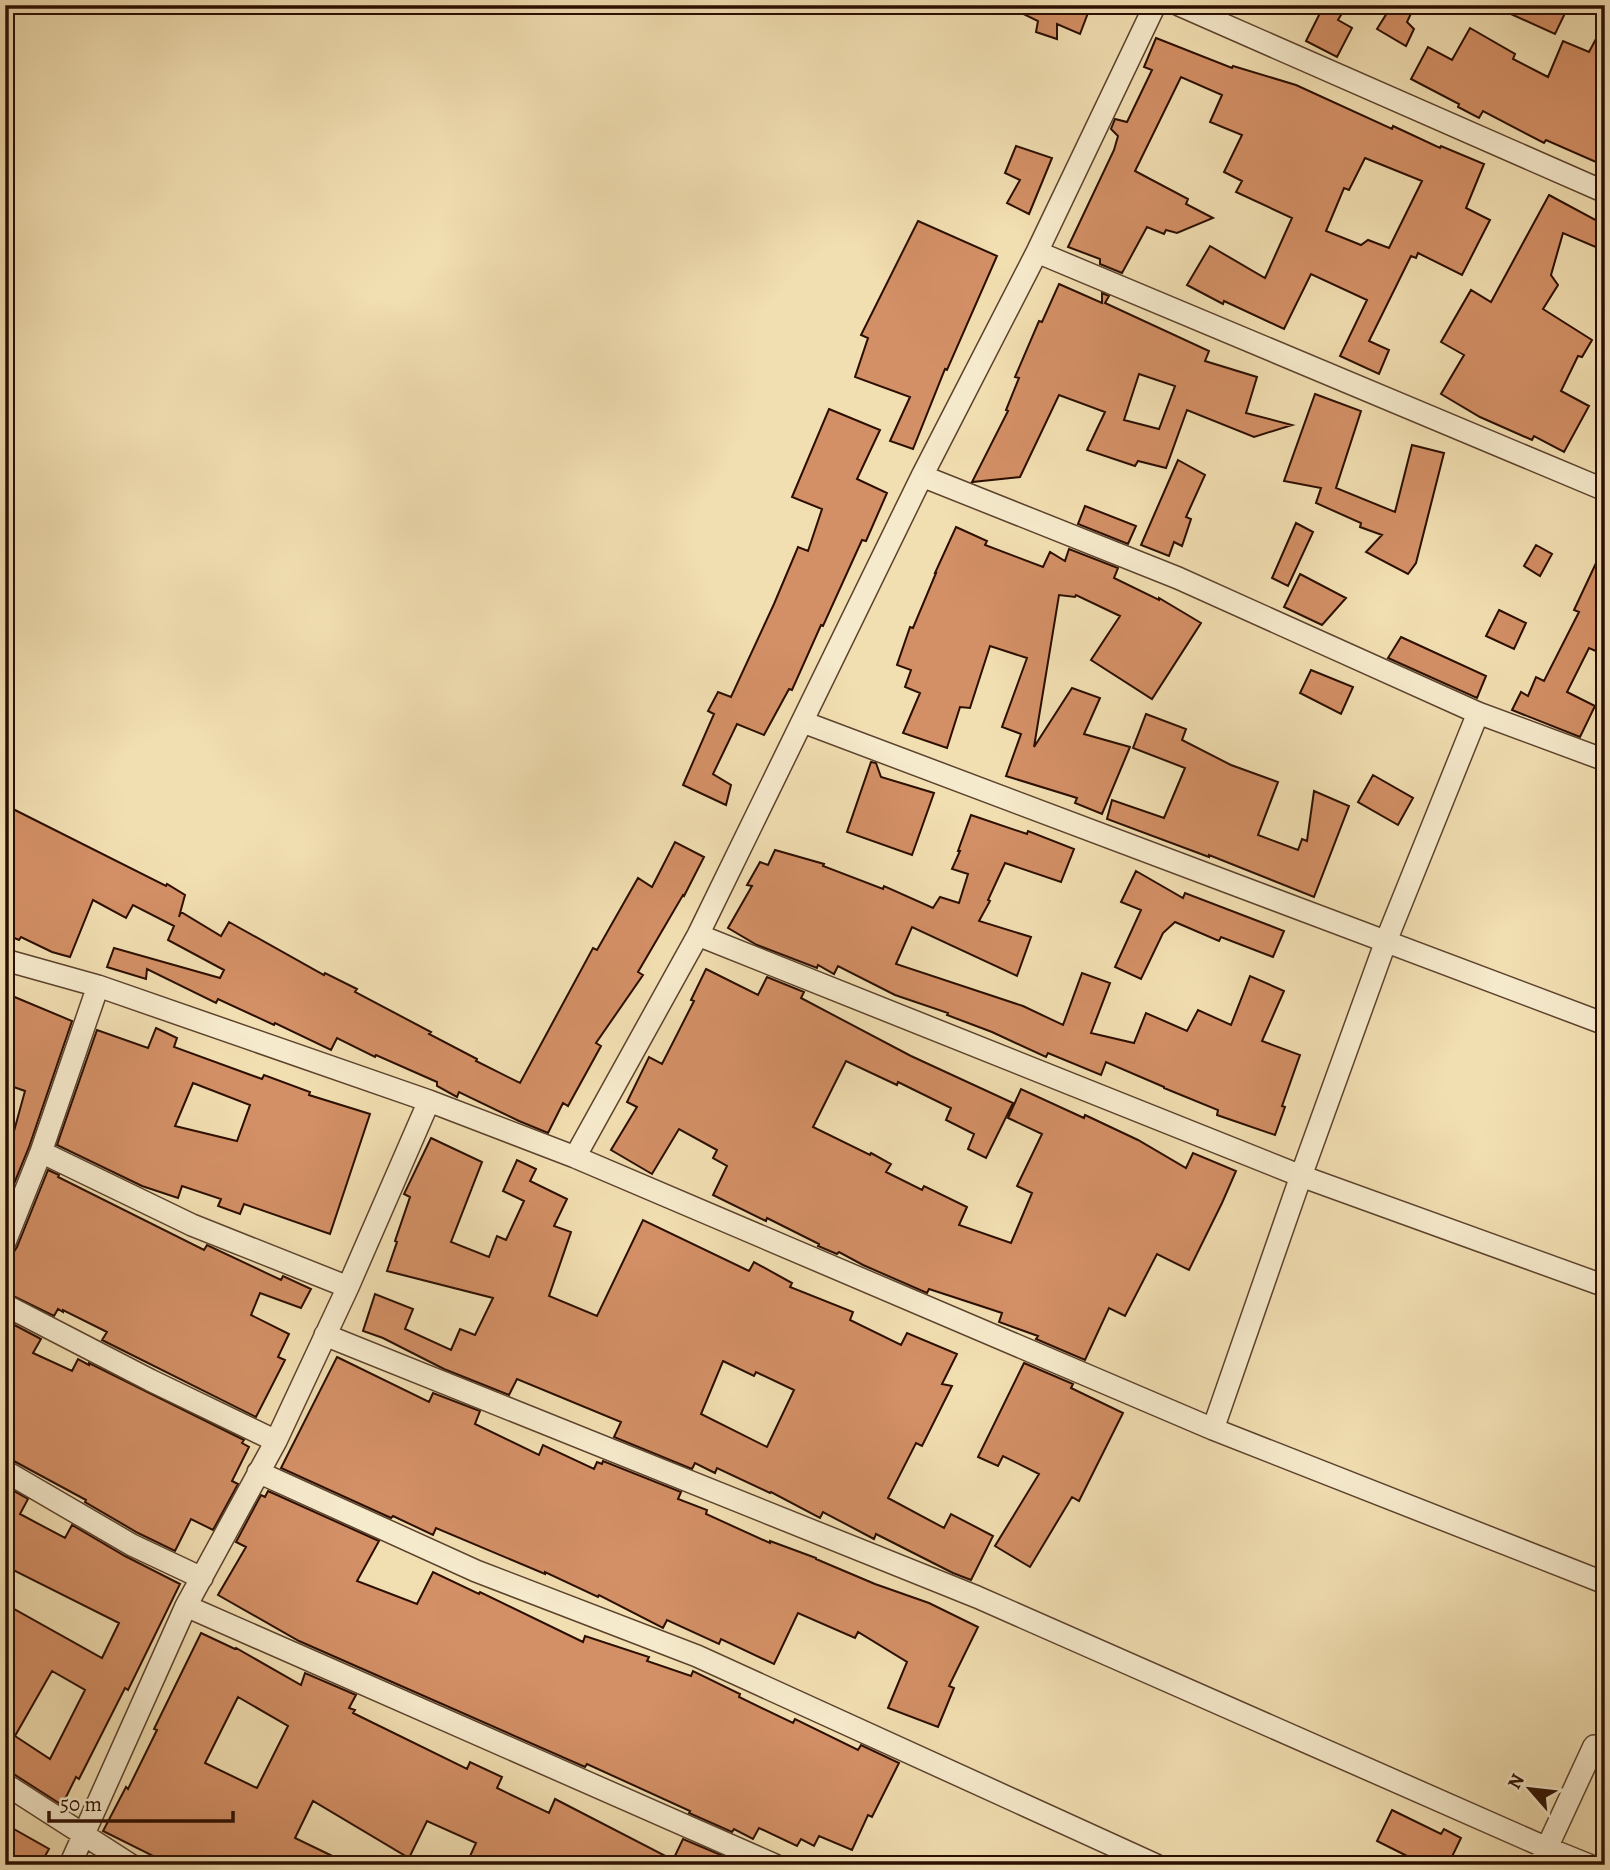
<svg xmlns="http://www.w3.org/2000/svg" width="1610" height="1870" font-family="Alegreya,serif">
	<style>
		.building { fill: #d38f65; stroke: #2b0e01; stroke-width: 2; fill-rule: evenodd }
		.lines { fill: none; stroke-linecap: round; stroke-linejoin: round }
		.street-casing { stroke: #5c422d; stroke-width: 24 }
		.street { stroke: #f6eacc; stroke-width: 21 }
	</style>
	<rect width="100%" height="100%" fill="#f1deb1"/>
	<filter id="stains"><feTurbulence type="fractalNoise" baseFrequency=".00286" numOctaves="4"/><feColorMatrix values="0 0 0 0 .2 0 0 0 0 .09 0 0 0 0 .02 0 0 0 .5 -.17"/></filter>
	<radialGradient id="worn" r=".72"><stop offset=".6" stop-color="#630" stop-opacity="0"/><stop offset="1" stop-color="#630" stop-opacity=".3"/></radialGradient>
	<path class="building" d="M 1005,5 L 1091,5 L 1080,34 L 1057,24 L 1057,39 L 1036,32 L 1038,21 Z
		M 1324,5 L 1347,5 L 1338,20 L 1352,28 L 1337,57 L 1306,41 Z
		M 1392,5 L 1415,5 L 1407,22 L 1414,29 L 1406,46 L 1377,29 Z
		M 1491,5 L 1569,5 L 1555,34 Z
		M 1605,22 L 1605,166 L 1546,140 L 1544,143 L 1483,111 L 1479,118 L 1458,107 L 1459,104 L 1411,79 L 1428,47 L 1452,60 L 1470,28 L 1515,54 L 1513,59 L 1548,77 L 1563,41 L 1589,52 Z
		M 1156,38 L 1232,68 L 1233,66 L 1296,85 L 1392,129 L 1393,126 L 1440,148 L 1441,146 L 1484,164 L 1466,208 L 1490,220 L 1462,275 L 1418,253 L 1416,258 L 1411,256 L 1369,341 L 1389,350 L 1379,374 L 1340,356 L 1367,300 L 1311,274 L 1284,329 L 1224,301 L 1223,304 L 1187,285 L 1210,246 L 1265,278 L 1292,218 L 1236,192 L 1242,181 L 1224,172 L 1242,135 L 1210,122 L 1222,95 L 1181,77 L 1135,171 L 1188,199 L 1186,204 L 1213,218 L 1177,233 L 1166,230 L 1164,234 L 1147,227 L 1122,273 L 1100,264 L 1100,259 L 1068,247 L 1114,150 L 1118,136 L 1111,129 L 1115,119 L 1127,122 L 1152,70 L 1144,67 ZM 1365,158 L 1422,181 L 1389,248 L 1368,240 L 1361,245 L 1326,231 L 1344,188 L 1349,190 Z
		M 1016,146 L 1052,158 L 1029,214 L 1007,203 L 1020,180 L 1005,173 Z
		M 1549,195 L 1605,225 L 1605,251 L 1563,233 L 1551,275 L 1558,285 L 1543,309 L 1592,340 L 1582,357 L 1578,356 L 1561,391 L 1589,406 L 1564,452 L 1534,436 L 1532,440 L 1480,417 L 1441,394 L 1464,355 L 1441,342 L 1471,290 L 1491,302 Z
		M 918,221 L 997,256 L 947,370 L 945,369 L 913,449 L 890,441 L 910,397 L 855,377 L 868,338 L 861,335 Z
		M 1059,284 L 1102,303 L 1102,293 L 1109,296 L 1105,303 L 1209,351 L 1205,361 L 1257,377 L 1246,413 L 1292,425 L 1254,437 L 1187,410 L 1166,468 L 1138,461 L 1135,466 L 1087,450 L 1105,412 L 1059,395 L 1020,477 L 972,482 L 1008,411 L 1006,410 L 1019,378 L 1015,377 L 1039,321 L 1042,322 ZM 1139,374 L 1175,386 L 1159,429 L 1124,420 Z
		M 1315,394 L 1361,411 L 1336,488 L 1395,512 L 1412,445 L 1444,453 L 1416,563 L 1408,574 L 1366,552 L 1382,535 L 1360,527 L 1361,523 L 1316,503 L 1321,488 L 1284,481 Z
		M 829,409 L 880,430 L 857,479 L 887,493 L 866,541 L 862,540 L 823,626 L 821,625 L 792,690 L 789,689 L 764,735 L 737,724 L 713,774 L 731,785 L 726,805 L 683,785 L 714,714 L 708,711 L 718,692 L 731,697 L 774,604 L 798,547 L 808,551 L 822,509 L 792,497 Z
		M 1178,460 L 1205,475 L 1186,517 L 1191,519 L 1182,546 L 1174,542 L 1169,556 L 1141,545 Z
		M 1085,506 L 1136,526 L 1128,544 L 1078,524 Z
		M 1296,523 L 1313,532 L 1288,586 L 1272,578 Z
		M 956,527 L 987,541 L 985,545 L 1043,567 L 1050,552 L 1065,561 L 1069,549 L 1118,568 L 1114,578 L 1159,600 L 1159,598 L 1201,623 L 1152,699 L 1091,660 L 1120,616 L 1076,595 L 1075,597 L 1059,595 L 1034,747 L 1072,688 L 1100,698 L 1084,734 L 1130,747 L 1102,814 L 1075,803 L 1077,798 L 1006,776 L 1021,734 L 1002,727 L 1027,658 L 990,646 L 970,708 L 960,707 L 947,748 L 903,733 L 920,693 L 905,687 L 911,670 L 897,665 L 910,627 L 913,628 L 936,573 L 935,573 Z
		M 1605,544 L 1605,655 L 1589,648 L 1567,692 L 1595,706 L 1580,737 L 1512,710 L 1521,692 L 1528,696 L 1536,677 L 1544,681 L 1579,612 L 1574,610 Z
		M 1536,545 L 1552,554 L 1540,576 L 1524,566 Z
		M 1300,574 L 1346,598 L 1322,625 L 1284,607 Z
		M 1499,610 L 1526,623 L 1514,649 L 1486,636 Z
		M 1401,637 L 1486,676 L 1477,698 L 1388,658 Z
		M 1311,670 L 1353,687 L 1341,714 L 1300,693 Z
		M 1146,714 L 1186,729 L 1182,740 L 1231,765 L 1278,782 L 1258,835 L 1298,850 L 1302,839 L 1307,841 L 1314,791 L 1349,806 L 1314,897 L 1209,855 L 1209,857 L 1107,819 L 1112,800 L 1164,818 L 1185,768 L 1133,748 Z
		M 871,762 L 876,763 L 881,777 L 934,793 L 912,855 L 847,832 Z
		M 1373,775 L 1413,798 L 1398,825 L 1358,802 Z
		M 5,805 L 166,886 L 167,884 L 185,895 L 179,917 L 181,912 L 221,936 L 229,922 L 324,975 L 325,973 L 357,989 L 355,992 L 431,1032 L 429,1034 L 477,1059 L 476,1061 L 520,1083 L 593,948 L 597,950 L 638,878 L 652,887 L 675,842 L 704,857 L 684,896 L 683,895 L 638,972 L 643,975 L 596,1043 L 601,1046 L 568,1106 L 563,1103 L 548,1133 L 519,1121 L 459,1092 L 457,1097 L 437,1086 L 437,1082 L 376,1055 L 375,1057 L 337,1038 L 331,1050 L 275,1023 L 274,1025 L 218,999 L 216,1003 L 147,969 L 146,979 L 107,967 L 114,948 L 220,978 L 224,970 L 168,940 L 174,926 L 133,905 L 126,918 L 93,900 L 70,957 L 52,952 L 21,937 L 19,940 L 5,934 Z
		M 971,815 L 1027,834 L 1028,831 L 1074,849 L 1061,882 L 1005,863 L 988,900 L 990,901 L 979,921 L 1031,937 L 1017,976 L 912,927 L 896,964 L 1023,1006 L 1063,1025 L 1082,973 L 1110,983 L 1091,1033 L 1134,1043 L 1146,1013 L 1187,1031 L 1198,1010 L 1231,1025 L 1250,976 L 1284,991 L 1262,1041 L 1300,1055 L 1282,1106 L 1285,1107 L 1275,1135 L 1217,1115 L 1218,1110 L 1164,1088 L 1164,1087 L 1106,1062 L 1101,1075 L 1048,1053 L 1046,1057 L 992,1032 L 947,1015 L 948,1013 L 895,995 L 838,966 L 834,974 L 818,965 L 817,968 L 757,945 L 728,928 L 752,886 L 747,885 L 760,862 L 768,865 L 775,850 L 824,864 L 823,866 L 883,889 L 884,886 L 933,908 L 940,897 L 959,903 L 968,874 L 952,869 L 960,851 L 958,851 Z
		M 1136,871 L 1183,898 L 1185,893 L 1284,931 L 1273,957 L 1221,937 L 1219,941 L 1175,922 L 1163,933 L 1141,979 L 1115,967 L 1141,910 L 1121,902 Z
		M 706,969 L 758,995 L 767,977 L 804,992 L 801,998 L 911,1056 L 1013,1103 L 986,1158 L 968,1149 L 974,1134 L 946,1120 L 951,1108 L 898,1082 L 897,1085 L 846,1061 L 813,1127 L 870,1155 L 871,1153 L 891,1164 L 886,1172 L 922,1190 L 924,1186 L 967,1207 L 959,1225 L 1011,1243 L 1032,1193 L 1017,1186 L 1042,1134 L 1008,1118 L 1021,1089 L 1084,1118 L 1085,1115 L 1138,1140 L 1186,1168 L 1193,1153 L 1236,1171 L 1222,1203 L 1189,1270 L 1157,1254 L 1125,1316 L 1109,1308 L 1085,1360 L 1036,1339 L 1038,1336 L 999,1322 L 1002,1313 L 929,1289 L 927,1293 L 863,1265 L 839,1252 L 837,1254 L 818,1246 L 819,1244 L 767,1218 L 766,1221 L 713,1195 L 727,1166 L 713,1158 L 717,1150 L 679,1129 L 652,1174 L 611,1150 L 637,1107 L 627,1102 L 649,1057 L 662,1064 L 694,1001 L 691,1000 Z
		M 5,993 L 72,1021 L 29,1147 L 5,1206 L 5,1164 L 25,1091 L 5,1084 Z
		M 156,1028 L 177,1038 L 174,1047 L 262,1079 L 264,1075 L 310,1092 L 309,1095 L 370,1114 L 330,1234 L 244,1204 L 240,1214 L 218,1206 L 221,1199 L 182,1186 L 178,1198 L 142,1186 L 57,1145 L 97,1030 L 148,1048 ZM 193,1083 L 250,1105 L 237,1141 L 175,1126 Z
		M 431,1138 L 482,1162 L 451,1242 L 489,1257 L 497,1236 L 506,1240 L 524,1201 L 503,1191 L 517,1160 L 536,1169 L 530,1181 L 567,1199 L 554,1226 L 571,1232 L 549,1296 L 597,1316 L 643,1220 L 749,1271 L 754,1262 L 792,1283 L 790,1287 L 853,1312 L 850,1320 L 901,1345 L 907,1333 L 957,1354 L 942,1384 L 952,1386 L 922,1446 L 916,1443 L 888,1498 L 944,1528 L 951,1514 L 993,1536 L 971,1580 L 953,1573 L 876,1534 L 874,1539 L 823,1512 L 820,1518 L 771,1492 L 770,1493 L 717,1468 L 715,1473 L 695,1463 L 692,1469 L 614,1437 L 621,1422 L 517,1379 L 509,1395 L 444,1369 L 383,1338 L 363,1331 L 375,1294 L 413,1309 L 405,1329 L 451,1350 L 460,1329 L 475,1335 L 493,1298 L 387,1271 L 397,1242 L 395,1241 L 410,1197 L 404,1194 ZM 723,1361 L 754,1376 L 756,1372 L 794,1390 L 767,1447 L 701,1414 Z
		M 48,1170 L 59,1175 L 58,1177 L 204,1250 L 207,1245 L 281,1280 L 283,1276 L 311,1289 L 301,1308 L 260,1293 L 251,1315 L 289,1334 L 278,1357 L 285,1360 L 256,1417 L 102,1340 L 107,1332 L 63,1310 L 63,1312 L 58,1309 L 54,1316 L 5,1292 L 5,1255 L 13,1253 L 17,1247 Z
		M 5,1320 L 41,1339 L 33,1353 L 72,1371 L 78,1359 L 89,1365 L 89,1363 L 244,1440 L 242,1443 L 249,1447 L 232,1481 L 238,1484 L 213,1530 L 191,1519 L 175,1551 L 138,1533 L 85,1502 L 86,1500 L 12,1460 L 5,1458 Z
		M 337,1357 L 429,1402 L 433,1393 L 480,1411 L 475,1424 L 539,1455 L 543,1445 L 594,1469 L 597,1462 L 602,1464 L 603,1461 L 681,1492 L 678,1499 L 707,1510 L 706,1514 L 770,1543 L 770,1541 L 816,1558 L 816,1559 L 875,1584 L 929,1603 L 978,1627 L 949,1686 L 954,1688 L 938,1727 L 888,1708 L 907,1662 L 858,1632 L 855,1638 L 798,1613 L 774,1664 L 721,1639 L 719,1644 L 667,1620 L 663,1628 L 599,1595 L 598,1597 L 545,1572 L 545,1574 L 436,1528 L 433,1535 L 393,1516 L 391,1518 L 281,1468 Z
		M 1024,1363 L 1073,1384 L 1071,1388 L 1123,1413 L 1079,1501 L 1072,1497 L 1030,1567 L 995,1546 L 1039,1474 L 1003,1456 L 998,1466 L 978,1457 Z
		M 5,1486 L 28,1499 L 20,1514 L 65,1538 L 72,1525 L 125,1556 L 180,1584 L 128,1690 L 125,1688 L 79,1779 L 76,1777 L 62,1805 L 12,1773 L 5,1771 L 5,1604 L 102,1658 L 119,1623 L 5,1566 ZM 52,1671 L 85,1690 L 50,1759 L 15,1736 Z
		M 268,1491 L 379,1541 L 357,1581 L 417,1604 L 433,1572 L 479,1594 L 480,1592 L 583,1642 L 585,1636 L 649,1657 L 647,1661 L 691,1676 L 693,1671 L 740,1694 L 739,1697 L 793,1723 L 795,1719 L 858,1750 L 861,1745 L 899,1763 L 872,1817 L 868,1815 L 852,1850 L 819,1836 L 814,1846 L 801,1839 L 797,1846 L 759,1828 L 753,1839 L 734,1829 L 732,1832 L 689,1813 L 690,1811 L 587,1764 L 585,1767 L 299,1641 L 218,1595 L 246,1547 L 236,1542 L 261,1495 L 265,1497 Z
		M 201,1633 L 235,1649 L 236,1648 L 301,1685 L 305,1673 L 356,1695 L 349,1708 L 355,1710 L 353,1713 L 467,1769 L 470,1762 L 502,1777 L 497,1788 L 549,1813 L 555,1799 L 673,1860 L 683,1839 L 721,1855 L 716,1865 L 466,1865 L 476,1843 L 427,1821 L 409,1858 L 313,1801 L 295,1838 L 351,1865 L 176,1865 L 160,1857 L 159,1859 L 103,1831 L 126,1787 L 128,1789 L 157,1730 L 154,1729 ZM 238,1697 L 288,1726 L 257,1788 L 205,1763 Z
		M 1392,1810 L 1441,1834 L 1444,1829 L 1461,1838 L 1448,1865 L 1425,1865 L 1377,1841 Z
		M 5,1824 L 49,1849 L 40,1865 L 5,1865 Z"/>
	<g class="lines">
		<defs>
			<path id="street" d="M 1179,5 L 1605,192
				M 1037,252 L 1605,490
				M 922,476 L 1178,578 L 1478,713 L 1605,760
				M 803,722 L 1605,1024
				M 698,935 L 1301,1176 L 1605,1286
				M 5,960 L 98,986 L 429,1101 L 575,1157 L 1213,1429 L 1605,1583
				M 41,1152 L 192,1225 L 348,1287
				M 575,1157 L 698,935 L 922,476 L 1037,252 L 1155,5
				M 5,1242 L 41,1152 L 98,986
				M 5,1305 L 150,1380 L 276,1441
				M 325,1335 L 977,1597 L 1547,1848 L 1589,1865
				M 1213,1429 L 1301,1176 L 1386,941 L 1478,713
				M 5,1471 L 132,1545 L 202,1578
				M 258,1472 L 476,1571 L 697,1656 L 1156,1865
				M 186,1606 L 775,1865
				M 5,1784 L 131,1865
				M 70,1865 L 186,1606 L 276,1441 L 348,1287 L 429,1101
				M 1539,1865 L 1594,1746 L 1605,1750"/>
		</defs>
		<use href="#street" class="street-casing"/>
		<use href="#street" class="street"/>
	</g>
	<rect width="1610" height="1870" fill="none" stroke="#f1deb1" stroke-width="28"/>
	<rect x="7" y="7" width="1596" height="1856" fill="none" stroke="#2b0e01" stroke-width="3.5"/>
	<rect x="14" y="14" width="1582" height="1842" fill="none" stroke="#2b0e01" stroke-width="2"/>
	<g transform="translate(1530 1789) rotate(298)" stroke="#f6eacc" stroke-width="5" paint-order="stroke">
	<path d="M0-5L12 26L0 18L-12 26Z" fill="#2b0e01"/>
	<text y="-10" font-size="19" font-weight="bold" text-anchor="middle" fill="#2b0e01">N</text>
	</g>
	<path d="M49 1811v10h184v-10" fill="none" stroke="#2b0e01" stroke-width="3.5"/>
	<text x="60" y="1811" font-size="21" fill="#2b0e01" stroke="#f6eacc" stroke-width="5" paint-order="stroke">50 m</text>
	<rect width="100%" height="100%" filter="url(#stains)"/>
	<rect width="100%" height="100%" fill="url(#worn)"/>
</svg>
